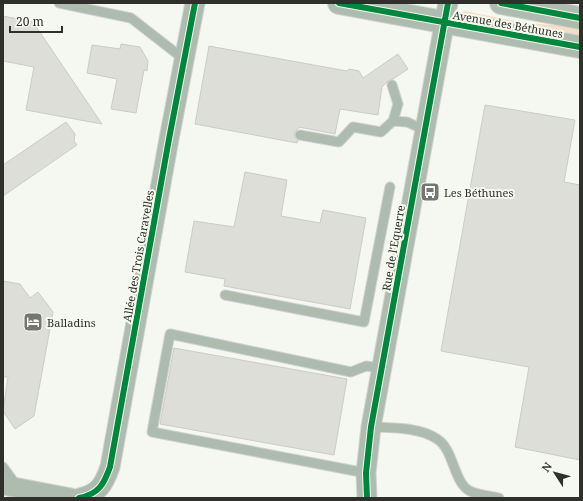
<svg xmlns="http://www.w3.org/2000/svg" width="583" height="501" font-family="'Noto Serif',serif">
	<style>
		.green { fill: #f5dec6 }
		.building { fill: #deded9; stroke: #cbcbc7 }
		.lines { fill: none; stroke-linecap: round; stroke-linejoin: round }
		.service-casing { stroke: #d1d2ce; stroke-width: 11 }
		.minor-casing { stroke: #d1d2ce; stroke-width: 21 }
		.tertiary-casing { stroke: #d1d2ce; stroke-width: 24 }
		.service { stroke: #aebbaf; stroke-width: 9 }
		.minor { stroke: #aebbaf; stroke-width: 19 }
		.tertiary { stroke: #aebbaf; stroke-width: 22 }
		.cycleway-casing { stroke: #f6faee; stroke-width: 8 }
		.cycleway { stroke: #00873e; stroke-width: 6 }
		.labels { text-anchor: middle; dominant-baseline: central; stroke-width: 4; stroke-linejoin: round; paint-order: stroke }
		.street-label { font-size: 11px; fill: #2f302c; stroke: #f6faee }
		.poi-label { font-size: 11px; fill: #2f302c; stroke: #f6faee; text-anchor: start }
	</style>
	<rect width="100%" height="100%" fill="#f5f7f1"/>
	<path class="green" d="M 464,11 L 526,23 L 580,27 L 580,38 L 460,15 L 461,13 Z"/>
	<path class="building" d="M 3,16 L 33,22 L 102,124 L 26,110 L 34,67 L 3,61 Z
		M 121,44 L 140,47 L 148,61 L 147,71 L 144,70 L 136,113 L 111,109 L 117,79 L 87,73 L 92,45 L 120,49 Z
		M 209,46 L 347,71 L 349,69 L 359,71 L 363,78 L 398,54 L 408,69 L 393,79 L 388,81 L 382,87 L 378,115 L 340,109 L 335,134 L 299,127 L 294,134 L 295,137 L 298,140 L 297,143 L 195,124 Z
		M 485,105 L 575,120 L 564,182 L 580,185 L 580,460 L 515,447 L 529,367 L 441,351 Z
		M 66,122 L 75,134 L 74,141 L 77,145 L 3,196 L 3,165 Z
		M 245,172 L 287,180 L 281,216 L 320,223 L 323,210 L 366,218 L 350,309 L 224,286 L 225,279 L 185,272 L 194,221 L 234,227 Z
		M 3,281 L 20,284 L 30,298 L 38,292 L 53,312 L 34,416 L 15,429 L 3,411 L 8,377 L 3,377 Z
		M 174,348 L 347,379 L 334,455 L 160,424 Z"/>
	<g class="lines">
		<defs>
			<path id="service" d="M 59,3 L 131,18 L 185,60
				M 392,85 L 398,104 L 393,121
				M 300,135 L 339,142 L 353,127 L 381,132 L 393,121 L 407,122 L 425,130
				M 225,295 L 364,322 L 390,187
				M 371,427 C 392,428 419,427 437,439 C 455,450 453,485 472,492 C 480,495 490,496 499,498
				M 3,467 L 16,485
				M 366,473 L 152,432 L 170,334 L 351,372 L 366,366 L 381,368"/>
			<path id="minor" d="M 3,485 L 71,498
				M 79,498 C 99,494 104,484 110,467 L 169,139 L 195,3
				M 367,498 L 366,473 L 371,427 L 448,3"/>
			<path id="tertiary" d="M 339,3 L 580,47
				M 501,3 L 580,18"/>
		</defs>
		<use href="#service" class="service-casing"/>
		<use href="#minor" class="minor-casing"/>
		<use href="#tertiary" class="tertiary-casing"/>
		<use href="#service" class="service"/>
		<use href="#minor" class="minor"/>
		<use href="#tertiary" class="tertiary"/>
		<defs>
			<path id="cycleway" d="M 339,3 L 580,47
				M 501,3 L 580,18
				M 79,498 C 99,494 104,484 110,467 L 169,139 L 195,3
				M 367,498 L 366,473 L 371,427 L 448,3"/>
		</defs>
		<use href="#cycleway" class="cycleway-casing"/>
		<use href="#cycleway" class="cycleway"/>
	</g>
	<defs>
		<symbol id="bus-square" viewBox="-11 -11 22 22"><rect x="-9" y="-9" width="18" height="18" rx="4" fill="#747671" stroke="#f6faee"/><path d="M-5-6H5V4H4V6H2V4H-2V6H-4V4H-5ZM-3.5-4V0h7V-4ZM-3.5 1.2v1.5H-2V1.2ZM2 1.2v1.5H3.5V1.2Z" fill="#fff"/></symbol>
		<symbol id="hotel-square" viewBox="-11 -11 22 22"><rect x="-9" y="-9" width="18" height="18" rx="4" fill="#747671" stroke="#f6faee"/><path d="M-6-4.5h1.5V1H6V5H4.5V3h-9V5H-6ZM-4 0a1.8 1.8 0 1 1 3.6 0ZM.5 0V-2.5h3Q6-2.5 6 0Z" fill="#fff"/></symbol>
	</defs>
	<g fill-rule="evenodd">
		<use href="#bus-square" x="419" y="181" width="22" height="22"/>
		<use href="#hotel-square" x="22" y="311" width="22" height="22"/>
	</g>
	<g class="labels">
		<g class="street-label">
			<text transform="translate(508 24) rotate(10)">Avenue des Béthunes</text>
			<text transform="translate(393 248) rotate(-80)">Rue de l'Equerre</text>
			<text transform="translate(138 256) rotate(-80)">Allée des Trois Caravelles</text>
		</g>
		<g class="poi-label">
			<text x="444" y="192">Les Béthunes</text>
			<text x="47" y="322">Balladins</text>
		</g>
	</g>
	<rect width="583" height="501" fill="none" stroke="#2f302c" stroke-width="8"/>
	<g transform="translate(555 473) rotate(306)" stroke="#f6faee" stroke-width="3" paint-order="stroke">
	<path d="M0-3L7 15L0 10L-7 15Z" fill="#2f302c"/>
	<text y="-6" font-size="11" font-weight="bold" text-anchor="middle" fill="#2f302c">N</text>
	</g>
	<path d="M10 26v6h52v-6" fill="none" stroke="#2f302c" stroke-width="2"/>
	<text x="16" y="26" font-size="12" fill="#2f302c" stroke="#f6faee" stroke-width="3" paint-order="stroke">20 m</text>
</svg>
